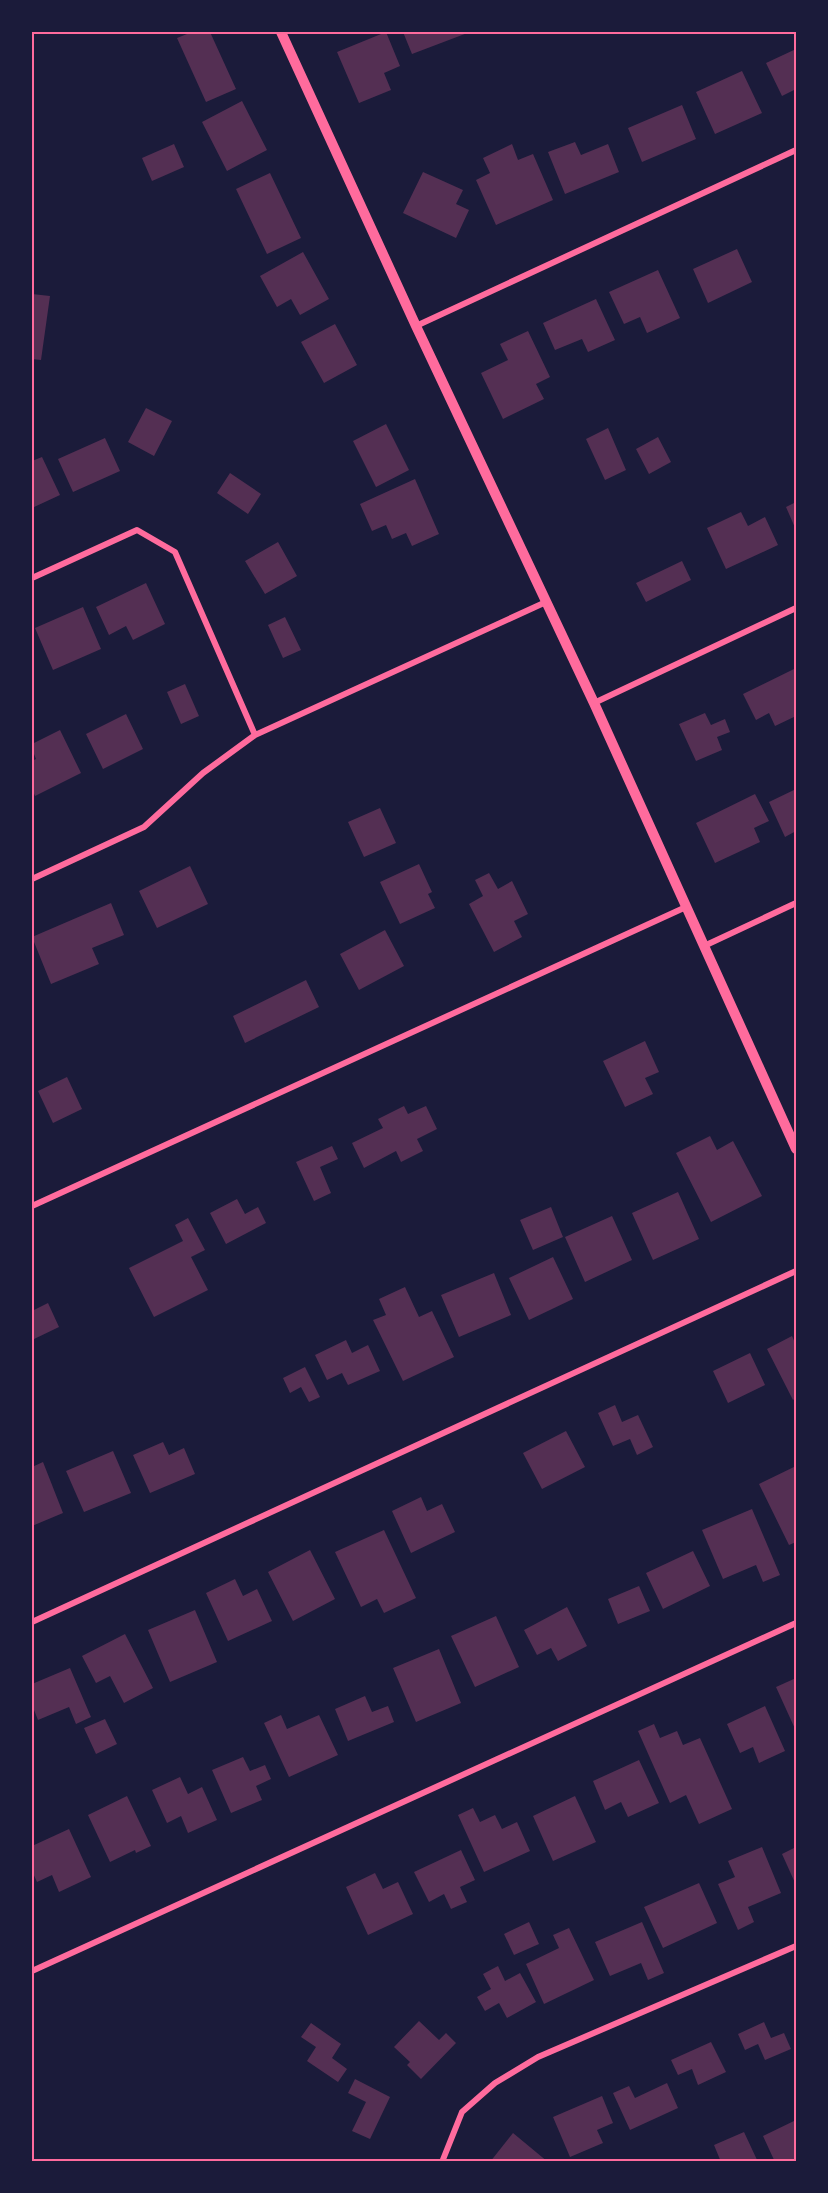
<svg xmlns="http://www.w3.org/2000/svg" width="828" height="2193" font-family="'Source Sans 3',sans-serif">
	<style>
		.building { fill: #542f53 }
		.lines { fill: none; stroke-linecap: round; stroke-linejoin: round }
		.minor { stroke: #ff6b9d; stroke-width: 6 }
		.tertiary { stroke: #ff6b9d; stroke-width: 10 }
		.neatline { fill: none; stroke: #ff6b9d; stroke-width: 2 }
	</style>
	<rect width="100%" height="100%" fill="#1b1b3a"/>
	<path class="building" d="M 192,32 L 210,32 L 236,89 L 206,102 L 177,38 Z
		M 386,32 L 400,66 L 384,73 L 391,90 L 359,103 L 337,52 Z
		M 403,32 L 470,32 L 412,54 Z
		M 796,49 L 796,89 L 782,96 L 766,63 Z
		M 742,71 L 762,113 L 715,134 L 696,92 Z
		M 242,101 L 267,150 L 227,171 L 202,122 Z
		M 682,105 L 696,139 L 642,162 L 628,128 Z
		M 575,142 L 581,155 L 608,144 L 619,172 L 565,194 L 548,152 Z
		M 174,144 L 184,167 L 152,181 L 142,158 Z
		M 512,144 L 518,160 L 533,154 L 553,200 L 496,225 L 476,180 L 490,173 L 483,158 Z
		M 423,172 L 463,190 L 456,204 L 469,210 L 456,238 L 403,213 Z
		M 270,173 L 301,238 L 267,254 L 236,189 Z
		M 737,249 L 752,282 L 708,303 L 693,269 Z
		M 303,252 L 329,299 L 300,315 L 291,299 L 277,307 L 260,276 Z
		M 658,270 L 680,318 L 647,333 L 640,317 L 624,324 L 609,292 Z
		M 32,294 L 50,296 L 41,360 L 32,359 Z
		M 596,299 L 615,340 L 588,352 L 582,339 L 555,350 L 543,323 Z
		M 335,324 L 357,365 L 324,383 L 301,342 Z
		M 528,331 L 550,377 L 536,384 L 544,399 L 503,419 L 481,373 L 508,360 L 500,344 Z
		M 146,408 L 172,421 L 154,456 L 128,442 Z
		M 386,424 L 409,470 L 376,487 L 353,441 Z
		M 608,428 L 626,470 L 605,480 L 586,439 Z
		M 658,437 L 671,462 L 649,474 L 636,449 Z
		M 105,438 L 120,471 L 73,492 L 58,459 Z
		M 42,457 L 60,495 L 32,508 L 32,461 Z
		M 230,473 L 261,494 L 248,514 L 217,493 Z
		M 415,479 L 439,534 L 412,546 L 406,533 L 392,539 L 386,525 L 372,531 L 360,504 Z
		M 796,502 L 796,530 L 786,507 Z
		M 741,512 L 748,526 L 765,517 L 778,545 L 726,569 L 707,528 Z
		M 278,542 L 297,576 L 265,594 L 245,561 Z
		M 682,561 L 691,580 L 646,602 L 636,583 Z
		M 146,583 L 165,624 L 133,640 L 126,626 L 109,635 L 96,607 Z
		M 83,607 L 101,649 L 53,670 L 35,628 Z
		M 285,617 L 301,650 L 283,658 L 268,625 Z
		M 796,668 L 796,716 L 775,726 L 769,713 L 756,720 L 743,694 Z
		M 185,684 L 199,716 L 181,724 L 167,692 Z
		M 705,713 L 711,725 L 725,719 L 730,732 L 717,737 L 722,750 L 696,761 L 679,724 Z
		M 126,714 L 143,749 L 103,769 L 86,734 Z
		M 60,730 L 81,773 L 35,796 L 32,789 L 32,761 L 36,759 L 32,749 L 32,744 Z
		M 796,789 L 796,831 L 785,837 L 769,802 Z
		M 755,794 L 769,821 L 754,828 L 760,842 L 715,863 L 696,823 Z
		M 380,808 L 396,843 L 364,857 L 348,822 Z
		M 419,864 L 432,892 L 428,894 L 435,908 L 400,924 L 380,882 Z
		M 190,866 L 208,904 L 157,928 L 139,891 Z
		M 489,873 L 498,889 L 512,881 L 528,914 L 514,921 L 522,937 L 494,952 L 469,904 L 483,896 L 475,880 Z
		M 111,903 L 124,935 L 92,948 L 99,964 L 51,984 L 32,937 Z
		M 385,930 L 404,966 L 359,990 L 340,954 Z
		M 306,980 L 319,1007 L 245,1043 L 233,1016 Z
		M 645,1041 L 659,1072 L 645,1078 L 653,1094 L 625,1107 L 603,1061 Z
		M 67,1077 L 82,1109 L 53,1123 L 38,1091 Z
		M 404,1106 L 408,1114 L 426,1106 L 437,1129 L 417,1139 L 423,1151 L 401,1162 L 396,1151 L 364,1168 L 352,1143 L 383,1128 L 378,1119 Z
		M 710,1136 L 717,1150 L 733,1141 L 762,1196 L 711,1222 L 676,1153 Z
		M 332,1146 L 338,1159 L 320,1167 L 331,1193 L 314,1201 L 296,1162 Z
		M 678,1192 L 699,1239 L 653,1260 L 632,1213 Z
		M 237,1199 L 245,1214 L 258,1207 L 266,1223 L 226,1244 L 210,1213 Z
		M 551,1207 L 563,1237 L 533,1250 L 520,1220 Z
		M 612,1216 L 632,1260 L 585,1282 L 565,1237 Z
		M 188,1218 L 205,1250 L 191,1257 L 208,1290 L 154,1317 L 129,1268 L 183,1241 L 175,1225 Z
		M 553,1257 L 573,1299 L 529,1320 L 509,1278 Z
		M 494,1273 L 511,1315 L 459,1337 L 441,1295 Z
		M 405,1287 L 419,1317 L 432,1311 L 454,1357 L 403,1381 L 373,1320 L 386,1315 L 379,1299 Z
		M 48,1303 L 59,1327 L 32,1340 L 32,1311 Z
		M 792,1336 L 796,1345 L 796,1398 L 793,1400 L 767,1349 Z
		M 346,1340 L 352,1353 L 368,1345 L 380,1371 L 348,1385 L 342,1373 L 327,1380 L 315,1355 Z
		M 750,1353 L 765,1385 L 728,1403 L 713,1371 Z
		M 305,1367 L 320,1397 L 309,1402 L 301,1387 L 290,1393 L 283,1378 Z
		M 615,1405 L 622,1422 L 638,1415 L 653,1447 L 637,1455 L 630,1439 L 613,1446 L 598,1413 Z
		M 566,1431 L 585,1467 L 542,1489 L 523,1453 Z
		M 163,1442 L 169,1455 L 184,1448 L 195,1474 L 150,1493 L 133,1455 Z
		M 113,1451 L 131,1493 L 84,1512 L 66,1471 Z
		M 43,1462 L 63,1513 L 32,1526 L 32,1467 Z
		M 796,1466 L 796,1542 L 789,1545 L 759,1484 Z
		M 421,1497 L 427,1511 L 442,1504 L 455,1532 L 411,1553 L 392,1511 Z
		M 752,1509 L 780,1575 L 763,1582 L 756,1565 L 723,1579 L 702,1530 Z
		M 384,1530 L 416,1598 L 384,1613 L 377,1599 L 361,1607 L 335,1552 Z
		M 310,1550 L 335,1599 L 293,1621 L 268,1572 Z
		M 693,1551 L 710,1586 L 663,1609 L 646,1573 Z
		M 235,1579 L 243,1596 L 257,1589 L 272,1621 L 228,1641 L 206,1593 Z
		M 639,1586 L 650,1611 L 618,1624 L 608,1599 Z
		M 567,1607 L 587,1646 L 558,1661 L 551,1648 L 537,1655 L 524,1630 Z
		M 195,1610 L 217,1662 L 170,1682 L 148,1630 Z
		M 496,1616 L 519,1667 L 475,1687 L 451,1636 Z
		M 125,1634 L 153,1688 L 124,1703 L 110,1676 L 96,1683 L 82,1656 Z
		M 439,1649 L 461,1703 L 416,1722 L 393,1668 Z
		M 70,1668 L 91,1717 L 76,1724 L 69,1707 L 38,1720 L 32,1705 L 32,1684 Z
		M 796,1678 L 796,1731 L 776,1687 Z
		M 365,1696 L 372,1712 L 388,1706 L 394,1722 L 348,1741 L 335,1709 Z
		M 765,1706 L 785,1751 L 759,1763 L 753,1747 L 740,1753 L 727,1724 Z
		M 281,1715 L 287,1729 L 319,1715 L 338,1755 L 289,1777 L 264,1723 Z
		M 105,1719 L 117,1744 L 96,1754 L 84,1728 Z
		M 654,1724 L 660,1738 L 677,1731 L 683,1745 L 700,1738 L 732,1809 L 699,1824 L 686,1795 L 670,1803 L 638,1731 Z
		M 243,1757 L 250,1771 L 265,1765 L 271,1779 L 256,1786 L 262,1800 L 231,1813 L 212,1770 Z
		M 639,1760 L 659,1803 L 628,1817 L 621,1802 L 605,1810 L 593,1781 Z
		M 180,1777 L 188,1794 L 202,1787 L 217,1820 L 188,1833 L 181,1816 L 167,1823 L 152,1790 Z
		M 127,1796 L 151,1846 L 136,1853 L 135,1850 L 110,1862 L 88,1815 Z
		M 575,1796 L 596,1842 L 553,1861 L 533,1816 Z
		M 473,1808 L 480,1822 L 495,1815 L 502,1829 L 517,1822 L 530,1851 L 484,1872 L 458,1815 Z
		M 69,1829 L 91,1877 L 59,1892 L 52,1875 L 37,1882 L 32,1871 L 32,1846 Z
		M 762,1847 L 781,1893 L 748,1907 L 754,1922 L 738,1930 L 718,1884 L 735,1877 L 728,1861 Z
		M 796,1847 L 796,1885 L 782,1854 Z
		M 461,1850 L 475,1880 L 460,1887 L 467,1902 L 451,1909 L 444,1894 L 429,1902 L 414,1872 Z
		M 375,1873 L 383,1889 L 398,1882 L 413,1914 L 368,1935 L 346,1887 Z
		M 699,1883 L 717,1923 L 663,1948 L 644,1907 Z
		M 529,1922 L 539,1944 L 514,1955 L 504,1934 Z
		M 642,1922 L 664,1973 L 648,1980 L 641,1963 L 610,1976 L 595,1942 Z
		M 569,1928 L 594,1980 L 544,2004 L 526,1964 L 559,1948 L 553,1935 Z
		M 498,1966 L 505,1981 L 520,1973 L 536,2002 L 507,2018 L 499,2003 L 485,2011 L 477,1997 L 491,1989 L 483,1974 Z
		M 419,2021 L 439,2040 L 446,2033 L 456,2043 L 421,2079 L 407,2065 L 410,2062 L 394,2047 Z
		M 764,2022 L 771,2038 L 784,2033 L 791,2049 L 765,2060 L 758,2044 L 745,2050 L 738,2034 Z
		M 311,2023 L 341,2044 L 332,2058 L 347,2069 L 338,2082 L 307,2061 L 316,2047 L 301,2037 Z
		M 711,2042 L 726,2072 L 698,2085 L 692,2069 L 678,2075 L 671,2060 Z
		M 355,2079 L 390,2097 L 370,2139 L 352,2131 L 366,2102 L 348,2093 Z
		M 667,2083 L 678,2108 L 630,2130 L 613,2093 L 629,2086 L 635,2098 Z
		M 602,2096 L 613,2123 L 597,2130 L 603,2143 L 570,2157 L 553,2117 Z
		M 796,2120 L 796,2162 L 775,2162 L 763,2136 Z
		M 744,2132 L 758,2162 L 721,2162 L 714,2145 Z
		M 513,2133 L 548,2162 L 490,2162 Z"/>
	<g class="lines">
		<path class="minor" d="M 416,326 L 796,150
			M 32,578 L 137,530 L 175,552 L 255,735
			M 594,703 L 796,608
			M 32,879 L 144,827 L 203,773 L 255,735 L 546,602
			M 704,946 L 796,903
			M 32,1206 L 686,907
			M 32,1622 L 796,1271
			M 32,1971 L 796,1623
			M 442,2162 L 462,2112 L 495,2083 L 538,2057 L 796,1946"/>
		<path class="tertiary" d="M 281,32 L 416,326 L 594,703 L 796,1149"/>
	</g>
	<rect width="828" height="2193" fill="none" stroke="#1b1b3a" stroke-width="66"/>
	<rect x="33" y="33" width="762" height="2127" class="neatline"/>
</svg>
